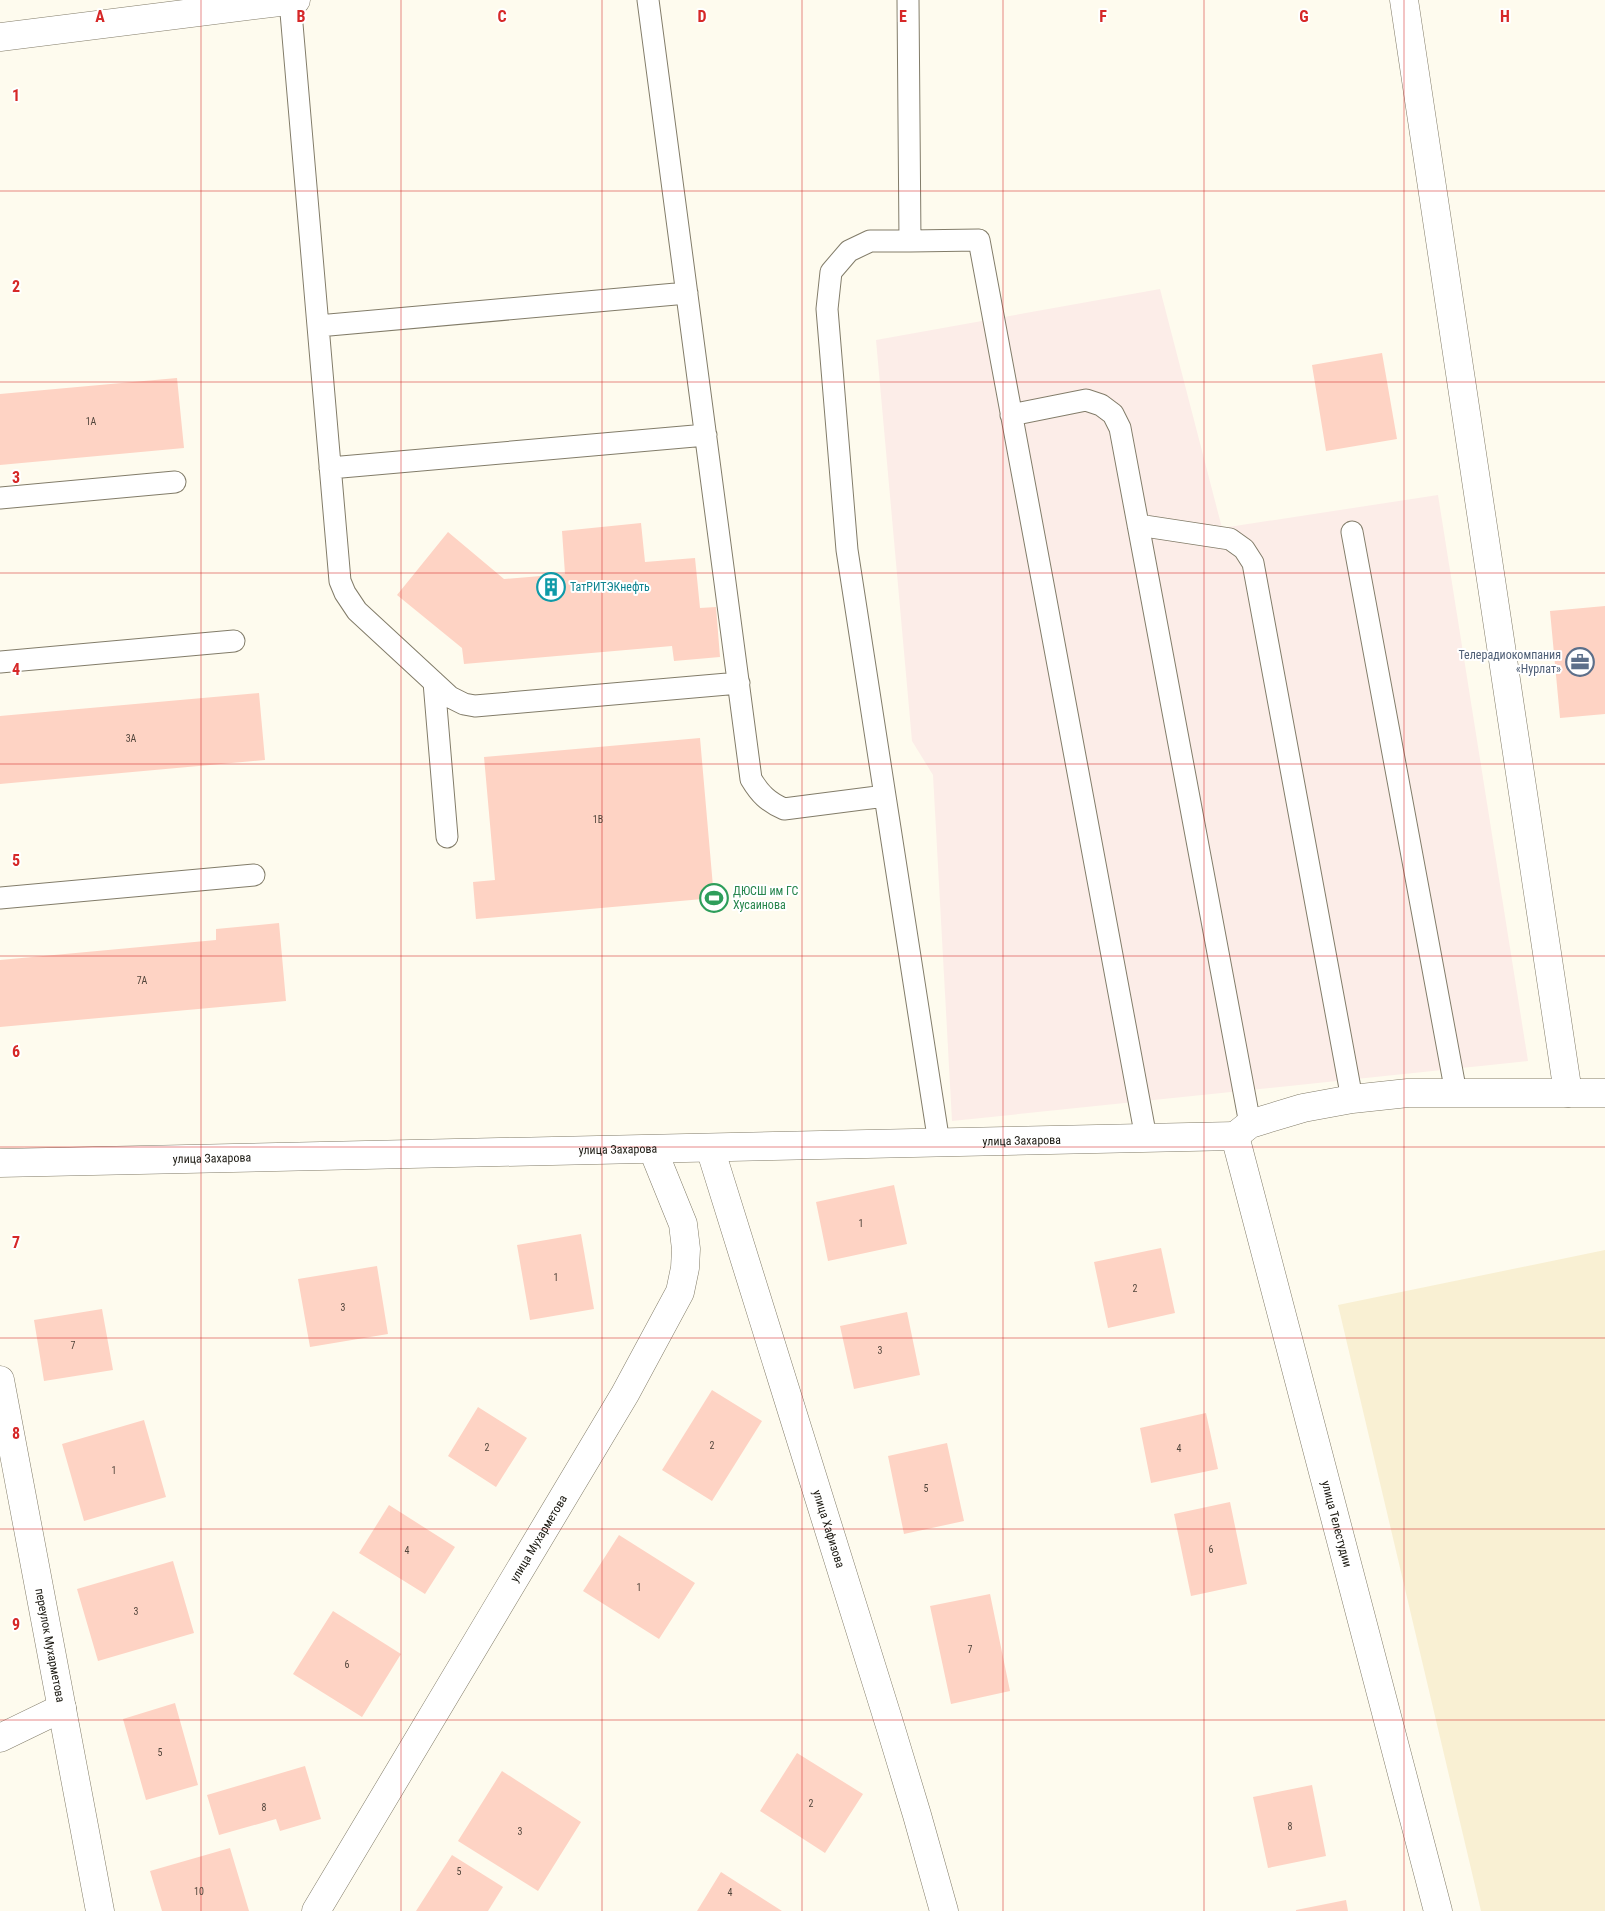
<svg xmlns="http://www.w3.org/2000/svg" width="1605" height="1911" font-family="'Roboto Condensed',sans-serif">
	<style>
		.built { fill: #f9f0d3 }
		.industrial { fill: #fcede8 }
		.building { fill: #fed3c4 }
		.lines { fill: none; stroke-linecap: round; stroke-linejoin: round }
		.service-casing { stroke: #827c69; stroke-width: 23 }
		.minor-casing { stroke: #827c69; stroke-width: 29 }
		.primary-casing { stroke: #827c69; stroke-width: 29 }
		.service { stroke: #fff; stroke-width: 21 }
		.minor { stroke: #fff; stroke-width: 28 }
		.primary { stroke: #fff; stroke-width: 28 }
		.grid { fill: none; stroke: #d62828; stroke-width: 1; stroke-opacity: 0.55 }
		.labels { text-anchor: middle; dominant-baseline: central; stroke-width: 4; stroke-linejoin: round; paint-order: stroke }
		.number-label { font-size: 10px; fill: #52463c }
		.culture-label { font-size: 12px; fill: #0d838f; stroke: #fff; text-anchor: start }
		.service-label { font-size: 12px; fill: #4e5e75; stroke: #fff; text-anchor: end }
		.leisure-label { font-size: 12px; fill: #27864d; stroke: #fff; text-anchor: start }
		.street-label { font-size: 12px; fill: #19170f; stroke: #fff }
		.grid-label { font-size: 16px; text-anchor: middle; font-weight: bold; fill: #d62828; stroke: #fff; stroke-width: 4; stroke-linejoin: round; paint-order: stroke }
	</style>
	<rect width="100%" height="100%" fill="#fefbee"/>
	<path class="built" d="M 1605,1250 L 1605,1911 L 1481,1911 L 1338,1305 Z"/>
	<path class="industrial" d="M 1160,289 L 1222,528 L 1438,495 L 1528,1061 L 952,1121 L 933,775 L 912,741 L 876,340 Z"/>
	<path class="building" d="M 1382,353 L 1397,439 L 1326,451 L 1312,365 Z
		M 177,378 L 184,448 L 0,465 L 0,394 Z
		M 641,523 L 645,562 L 695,558 L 700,608 L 716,607 L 720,657 L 674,661 L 672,646 L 464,664 L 462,648 L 397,595 L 448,532 L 504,579 L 565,574 L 562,531 Z
		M 1605,606 L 1605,714 L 1560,718 L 1550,611 Z
		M 259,693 L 265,760 L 0,784 L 0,716 Z
		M 700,738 L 714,898 L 476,919 L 473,882 L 495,880 L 484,757 Z
		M 279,923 L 286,1001 L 0,1027 L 0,960 L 216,940 L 216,929 Z
		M 894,1185 L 907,1244 L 828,1261 L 816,1202 Z
		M 581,1234 L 594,1309 L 530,1320 L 517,1245 Z
		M 1161,1248 L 1175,1313 L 1108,1328 L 1094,1262 Z
		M 377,1266 L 388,1334 L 310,1347 L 298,1279 Z
		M 102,1309 L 113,1370 L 44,1381 L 34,1320 Z
		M 907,1312 L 920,1375 L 854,1389 L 840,1326 Z
		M 712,1390 L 762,1421 L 712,1501 L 662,1470 Z
		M 478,1407 L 527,1438 L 496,1487 L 448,1456 Z
		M 1206,1413 L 1218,1469 L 1151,1483 L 1140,1428 Z
		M 144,1420 L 166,1497 L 84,1521 L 62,1444 Z
		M 947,1443 L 964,1521 L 904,1534 L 888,1456 Z
		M 1230,1502 L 1247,1584 L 1191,1596 L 1174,1514 Z
		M 389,1505 L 455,1547 L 425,1594 L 359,1553 Z
		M 619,1535 L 695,1583 L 659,1639 L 583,1591 Z
		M 173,1561 L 194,1633 L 98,1661 L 77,1589 Z
		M 990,1594 L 1010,1691 L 951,1704 L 930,1606 Z
		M 333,1611 L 401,1654 L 362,1717 L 293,1674 Z
		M 175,1703 L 198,1785 L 146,1800 L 123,1719 Z
		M 797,1753 L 863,1794 L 825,1853 L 760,1811 Z
		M 305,1766 L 321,1819 L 280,1831 L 276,1819 L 219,1835 L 207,1795 Z
		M 502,1771 L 581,1822 L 538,1891 L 458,1841 Z
		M 1312,1785 L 1326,1856 L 1268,1868 L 1253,1797 Z
		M 230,1848 L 249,1911 L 162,1911 L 150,1871 Z
		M 452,1855 L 503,1887 L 488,1911 L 416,1911 Z
		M 721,1872 L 782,1911 L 697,1911 Z
		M 1346,1900 L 1348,1911 L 1296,1911 L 1296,1910 Z"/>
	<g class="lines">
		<defs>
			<path id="service" d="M 648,0 L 751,779 C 760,794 768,802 784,809 L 885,796 L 939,1143
				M 908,0 L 910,241 L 979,240 L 1146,1138
				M 290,1 L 318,326 L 687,293
				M 318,326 L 340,581 L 345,593 L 357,611 L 450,697 L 464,704 L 475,706 L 739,683
				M 1011,415 L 1086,400 L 1101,405 L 1113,414 L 1120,428 L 1250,1124
				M 330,468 L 706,435
				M 0,498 L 175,482
				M 1138,525 L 1230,539 L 1244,549 L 1253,563 L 1352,1099
				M 1352,532 L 1456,1093
				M 0,662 L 234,641
				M 434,682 L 447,837
				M 885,796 L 847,550 L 827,309 L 831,272 L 849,251 L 870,241 L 910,241
				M 0,898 L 254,875"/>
			<g id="minor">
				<path d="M 1404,0 L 1568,1093"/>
				<path id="s1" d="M 1235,1136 L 1438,1911"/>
				<path d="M 1235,1136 L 1250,1124 L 1303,1108 L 1352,1099 L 1408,1093 L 1605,1093"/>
				<path id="s2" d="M 710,1148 L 891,1729 L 917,1815 L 944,1911"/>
				<path id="s3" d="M 0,1163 L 1235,1136"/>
				<path id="s4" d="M 0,1380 L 100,1911"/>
				<path d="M 0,1738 L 62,1708"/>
				<path id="s5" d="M 316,1911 L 625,1394 L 680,1292 L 685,1268 L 686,1249 L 683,1224 L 653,1150"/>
			</g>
			<path id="primary" d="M 0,37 L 296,0"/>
		</defs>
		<use href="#service" class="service-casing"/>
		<use href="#minor" class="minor-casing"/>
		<use href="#primary" class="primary-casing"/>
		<use href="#service" class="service"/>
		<use href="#minor" class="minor"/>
		<use href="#primary" class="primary"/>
	</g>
	<path class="grid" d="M 201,0 L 201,1911M 401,0 L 401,1911M 602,0 L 602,1911M 802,0 L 802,1911M 1003,0 L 1003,1911M 1204,0 L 1204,1911M 1404,0 L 1404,1911M 0,191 L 1605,191M 0,382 L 1605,382M 0,573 L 1605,573M 0,764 L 1605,764M 0,956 L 1605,956M 0,1147 L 1605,1147M 0,1338 L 1605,1338M 0,1529 L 1605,1529M 0,1720 L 1605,1720"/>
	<defs>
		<symbol id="building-ring" viewBox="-11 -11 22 22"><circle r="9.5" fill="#fff" stroke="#0f9aa8" stroke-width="1.5"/><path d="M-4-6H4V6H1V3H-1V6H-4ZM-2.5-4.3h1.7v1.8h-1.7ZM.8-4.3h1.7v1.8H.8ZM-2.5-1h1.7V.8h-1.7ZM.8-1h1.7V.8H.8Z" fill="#0f9aa8"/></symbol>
		<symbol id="office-ring" viewBox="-11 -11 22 22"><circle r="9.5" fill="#fff" stroke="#5c6f8a" stroke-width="1.5"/><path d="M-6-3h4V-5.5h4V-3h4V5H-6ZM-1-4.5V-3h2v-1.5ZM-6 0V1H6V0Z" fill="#5c6f8a"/></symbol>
		<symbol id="stadium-ring" viewBox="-11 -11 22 22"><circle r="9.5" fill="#fff" stroke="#2e9e5b" stroke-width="1.5"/><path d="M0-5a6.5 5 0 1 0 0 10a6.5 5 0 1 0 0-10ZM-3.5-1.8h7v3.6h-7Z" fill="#2e9e5b"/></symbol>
	</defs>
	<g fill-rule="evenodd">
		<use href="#building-ring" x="535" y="571" width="32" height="32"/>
		<use href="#office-ring" x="1564" y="646" width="32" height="32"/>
		<use href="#stadium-ring" x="698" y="882" width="32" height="32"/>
	</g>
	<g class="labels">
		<g class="number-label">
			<text x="91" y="421">1А</text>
			<text x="131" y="738">3А</text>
			<text x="598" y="819">1В</text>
			<text x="142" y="980">7А</text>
			<text x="861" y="1223">1</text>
			<text x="556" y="1277">1</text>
			<text x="1135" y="1288">2</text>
			<text x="343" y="1307">3</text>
			<text x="73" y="1345">7</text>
			<text x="880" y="1350">3</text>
			<text x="712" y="1445">2</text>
			<text x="487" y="1447">2</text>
			<text x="1179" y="1448">4</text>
			<text x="114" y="1470">1</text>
			<text x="926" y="1488">5</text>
			<text x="1211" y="1549">6</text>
			<text x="407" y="1550">4</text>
			<text x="639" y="1587">1</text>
			<text x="136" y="1611">3</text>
			<text x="970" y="1649">7</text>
			<text x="347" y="1664">6</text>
			<text x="160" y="1752">5</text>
			<text x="811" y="1803">2</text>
			<text x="264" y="1807">8</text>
			<text x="1290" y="1826">8</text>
			<text x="520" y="1831">3</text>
			<text x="459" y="1871">5</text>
			<text x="199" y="1891">10</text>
			<text x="730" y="1892">4</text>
		</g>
		<g class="culture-label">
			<text x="570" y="587">ТатРИТЭКнефть</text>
		</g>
		<g class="service-label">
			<text x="1561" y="655">Телерадиокомпания<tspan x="1561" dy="14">«Нурлат»</tspan></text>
		</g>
		<g class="leisure-label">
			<text x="733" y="891">ДЮСШ им ГС<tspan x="733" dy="14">Хусаинова</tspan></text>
		</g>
		<g class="street-label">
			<text stroke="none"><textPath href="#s3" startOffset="1022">улица Захарова</textPath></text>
			<text stroke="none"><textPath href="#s3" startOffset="618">улица Захарова</textPath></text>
			<text stroke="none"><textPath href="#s3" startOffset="212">улица Захарова</textPath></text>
			<text stroke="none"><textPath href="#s1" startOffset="401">улица Телестудии</textPath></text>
			<text stroke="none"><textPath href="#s2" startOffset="399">улица Хафизова</textPath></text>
			<text stroke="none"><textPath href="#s5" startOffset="434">улица Мухарметова</textPath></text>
			<text stroke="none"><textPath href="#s4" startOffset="270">переулок Мухарметова</textPath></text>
		</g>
	</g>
	<g class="grid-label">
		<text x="100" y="22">A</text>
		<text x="301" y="22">B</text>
		<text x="502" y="22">C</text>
		<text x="702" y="22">D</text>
		<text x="903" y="22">E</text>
		<text x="1103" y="22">F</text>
		<text x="1304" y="22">G</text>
		<text x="1505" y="22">H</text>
		<text x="16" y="101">1</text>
		<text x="16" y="292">2</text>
		<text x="16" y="483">3</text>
		<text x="16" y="675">4</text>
		<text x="16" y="866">5</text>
		<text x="16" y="1057">6</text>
		<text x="16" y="1248">7</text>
		<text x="16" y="1439">8</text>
		<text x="16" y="1630">9</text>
	</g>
</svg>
